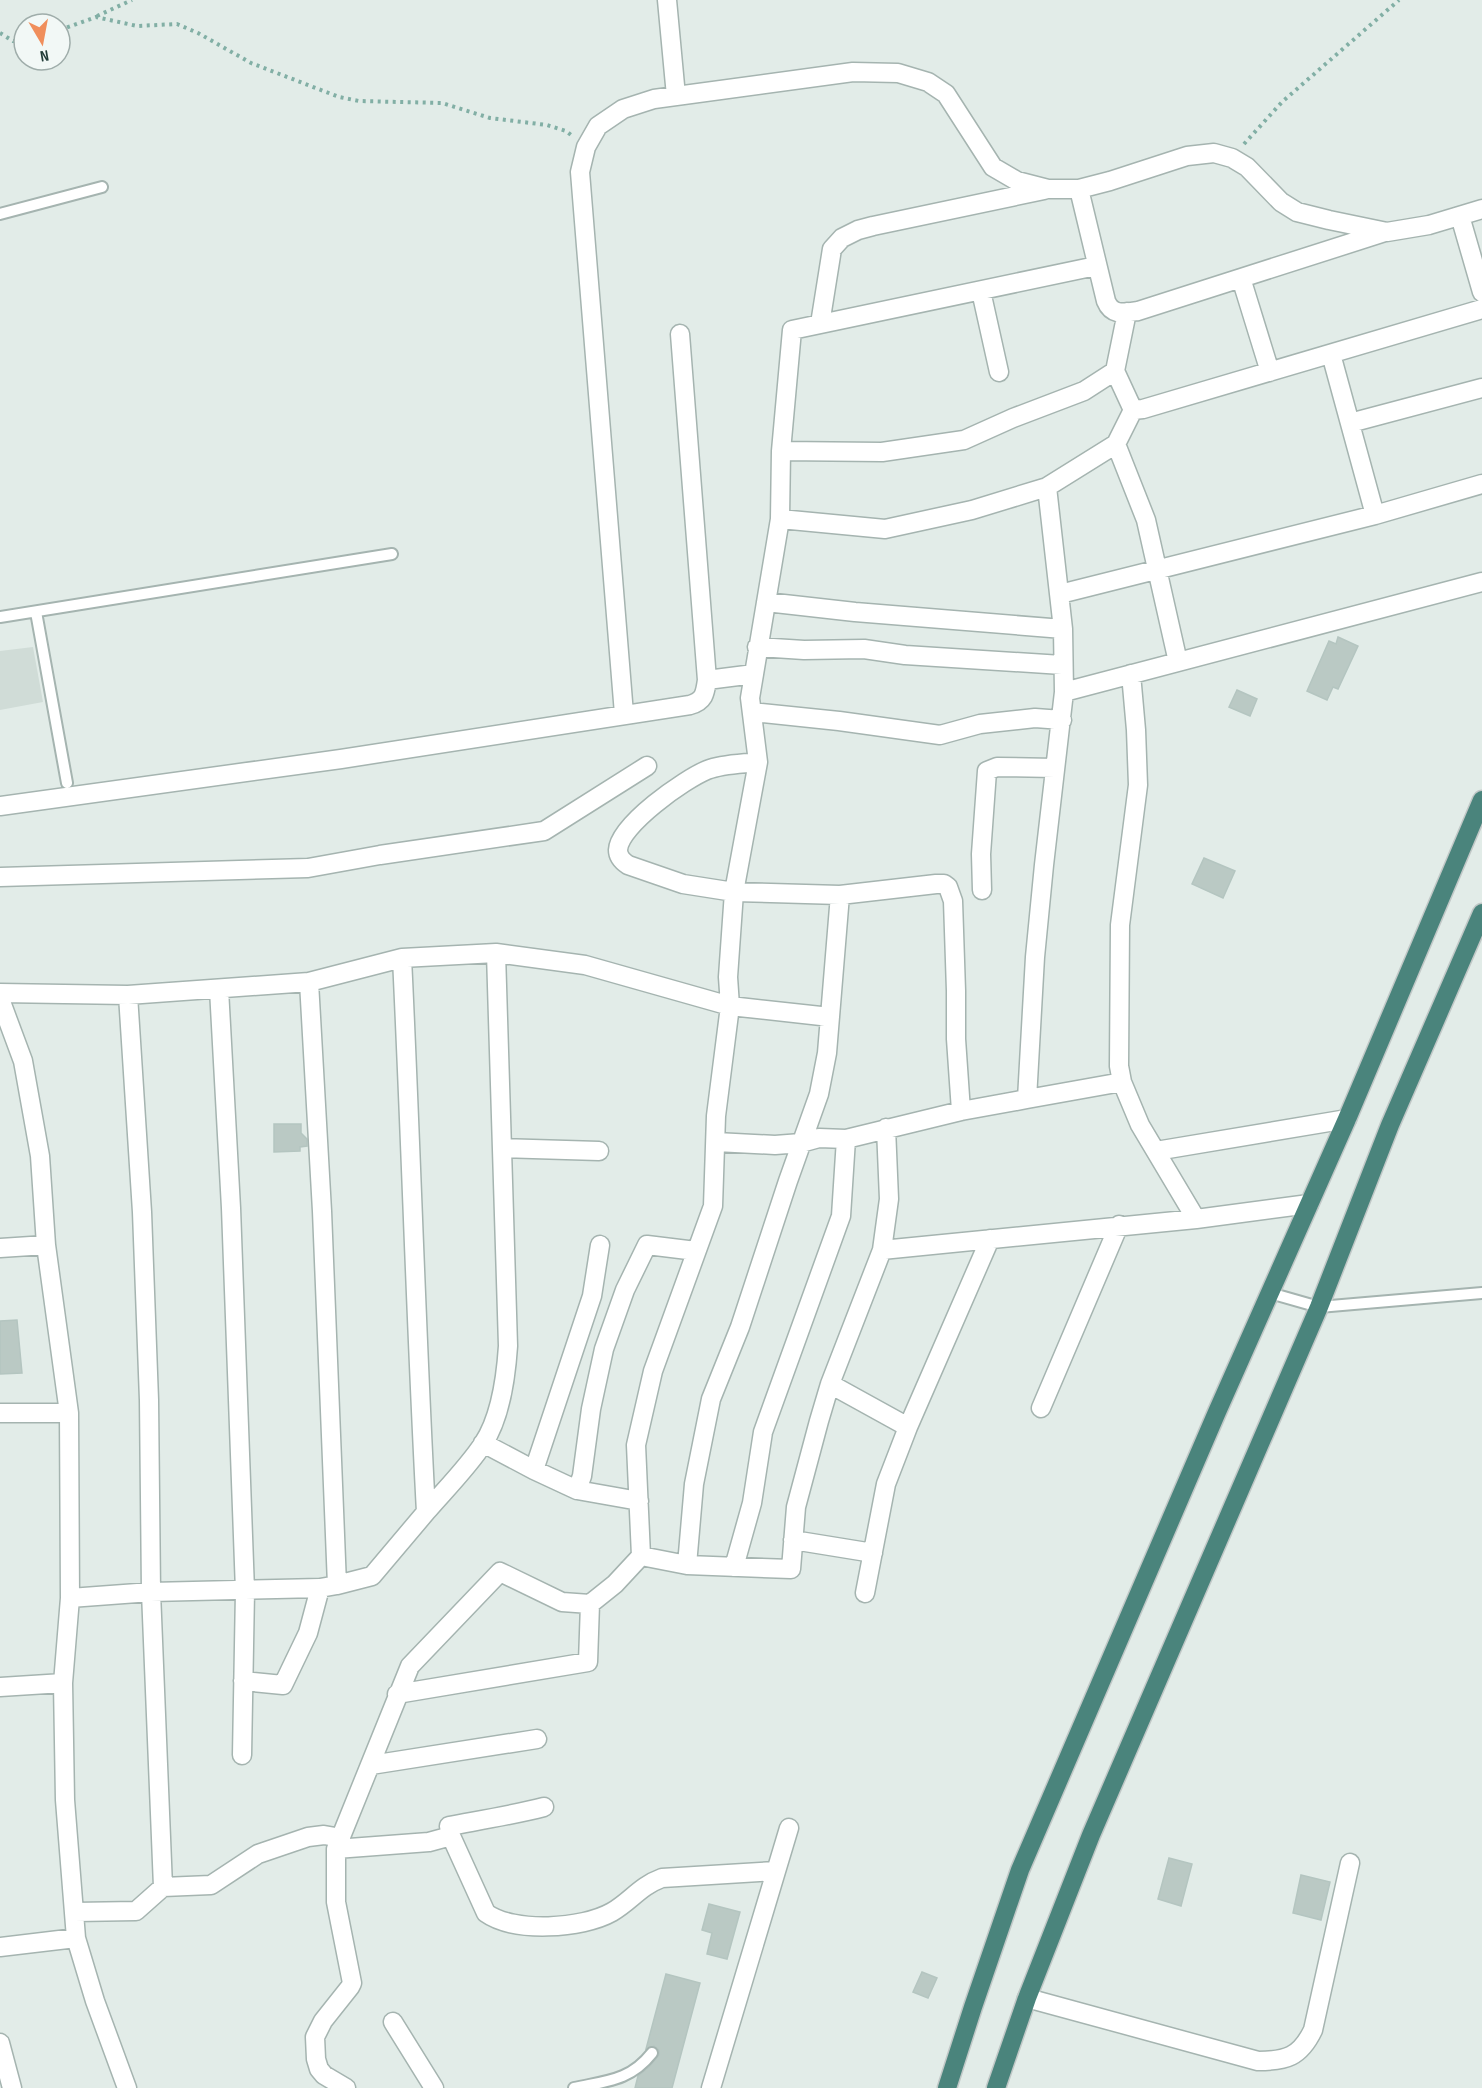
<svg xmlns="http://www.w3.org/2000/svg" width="1482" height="2088" font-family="'Sofia Sans Condensed',sans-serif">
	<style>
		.built { fill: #d0dcd7 }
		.building { fill: #bac9c4; stroke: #b4c5c0; stroke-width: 1.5 }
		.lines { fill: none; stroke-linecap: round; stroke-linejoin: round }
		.service-casing { stroke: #a5b4b0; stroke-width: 14 }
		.minor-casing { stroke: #a5b4b0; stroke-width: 21 }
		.trunk-casing { stroke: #c1c8c7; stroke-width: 21 }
		.path { stroke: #82afa5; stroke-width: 4; stroke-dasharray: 3 4.5; stroke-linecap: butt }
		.service { stroke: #fff; stroke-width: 10 }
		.minor { stroke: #fff; stroke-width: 18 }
		.trunk { stroke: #4a847c; stroke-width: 18 }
	</style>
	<rect width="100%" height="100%" fill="#e2ece8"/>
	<path class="built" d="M 33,647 L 43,702 L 0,710 L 0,651 Z"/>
	<path class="building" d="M 1338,637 L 1358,646 L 1338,689 L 1333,687 L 1327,700 L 1307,691 L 1329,641 L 1336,644 Z
		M 1237,690 L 1257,699 L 1250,716 L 1229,707 Z
		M 1204,858 L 1235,871 L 1223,898 L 1192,884 Z
		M 274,1124 L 301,1124 L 301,1133 L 307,1139 L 307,1146 L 300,1147 L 300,1151 L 274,1152 Z
		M 17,1320 L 22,1373 L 0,1374 L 0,1321 Z
		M 1169,1858 L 1192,1864 L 1181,1906 L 1158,1899 Z
		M 1301,1875 L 1330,1882 L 1321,1920 L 1293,1913 Z
		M 709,1904 L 740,1912 L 727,1959 L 707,1954 L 712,1933 L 702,1930 Z
		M 922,1972 L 937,1978 L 928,1998 L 913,1992 Z
		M 666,1974 L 700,1983 L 672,2088 L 635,2088 L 638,2076 L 649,2067 L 659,2055 L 659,2050 L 654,2046 L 646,2049 Z"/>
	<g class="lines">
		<defs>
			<path id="service" d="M 0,214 L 102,187
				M 36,612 L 67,783
				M 0,617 L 392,554
				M 1270,1293 L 1319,1307 L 1482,1293
				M 574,2088 C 606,2081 630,2081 652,2053"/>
			<path id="minor" d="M 667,0 L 676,96
				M 1079,189 L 1106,301 C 1112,316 1124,313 1138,311 L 1385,232
				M 1460,216 L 1482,292
				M 1096,266 L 792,330 L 781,451 L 780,519 L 750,698 L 758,762 L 734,892 L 728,977 L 730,1006 L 716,1116 L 713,1206 L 653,1371 L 636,1445 L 641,1556 L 687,1565 L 791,1569 L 796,1507 L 819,1421 L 830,1384 L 882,1250 L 1196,1219 L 1309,1204
				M 1241,278 L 1270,372
				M 981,291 L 999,372
				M 820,324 L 832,249 L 842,238 L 858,230 L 873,226 L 1044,190
				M 680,334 L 707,680
				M 1331,354 L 1375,515
				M 1115,371 L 1133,410 L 1143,409 L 1482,309
				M 1350,423 L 1482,388
				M 1116,444 L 1146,520 L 1178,662
				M 781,451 L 882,452 L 964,440 L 1013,418 L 1084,391 L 1115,371 L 1127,312
				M 780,519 L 885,529 L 972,510 L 1047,487 L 1116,444 L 1133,410
				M 1060,594 L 1375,515 L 1482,484
				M 766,602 L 855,612 L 1063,629
				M 757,647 L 804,650 L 864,649 L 905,655 L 1062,665
				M 1131,674 L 1136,730 L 1138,785 L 1120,925 L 1119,1066 L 1122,1082 L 1140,1125 L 1196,1219
				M 1064,692 L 1482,582
				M 752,712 L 839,721 L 940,735 L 980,724 L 1035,718 L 1062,720
				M 624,714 L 580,172 L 586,147 L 598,126 L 623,109 L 654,99 L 853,72 L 898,73 L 928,82 L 946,94 L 993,167 L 1017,181 L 1048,189 L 1079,189 L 1110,181 L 1187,156 L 1214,153 L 1232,158 L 1247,167 L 1281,202 L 1297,212 L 1329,220 L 1387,232 L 1429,225 L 1482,209
				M 0,806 L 341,759 L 690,705 C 704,701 705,694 707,680 L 754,674
				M 0,877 L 308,868 L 380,855 L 544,831 L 647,766
				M 982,890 L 981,854 L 987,771 L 997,767 L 1055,768
				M 840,895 L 936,884 L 944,884 L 948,887 L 953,901 L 956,991 L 956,1039 L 961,1111
				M 219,989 L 231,1208 L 245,1591 L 242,1755
				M 0,993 L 128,995 L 309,982 L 402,958 L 496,953 L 585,965 L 730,1006 L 830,1017
				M 0,999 L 23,1061 L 40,1156 L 46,1245 L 69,1413 L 70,1598 L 63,1683 L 65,1800 L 76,1938 L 95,2001 L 127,2088
				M 1027,1099 L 1122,1082
				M 716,1142 L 775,1145 L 801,1143 L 819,1138 L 846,1139 L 961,1111 L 1027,1099 L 1035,957 L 1044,865 L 1064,692 L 1063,629 L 1047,487
				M 502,1148 L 599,1151
				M 1156,1151 L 1347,1119
				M 0,1248 L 46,1245
				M 882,1250 L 889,1199 L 886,1128
				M 830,1384 L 908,1427
				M 1041,1408 L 1119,1225
				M 0,1413 L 69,1413
				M 483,1443 L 534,1470 L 577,1490
				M 534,1470 L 592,1296 L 600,1245
				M 639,1501 L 577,1490 L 582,1476 L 591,1409 L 604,1349 L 625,1290 L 647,1245 L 696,1251
				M 426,1512 C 444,1491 468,1467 483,1444 C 501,1417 506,1377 508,1346 L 496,953
				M 793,1540 L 873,1553
				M 687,1565 L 694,1484 L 711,1399 L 740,1327 L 788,1181 L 819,1094 L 827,1053 L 840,895 L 734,892 L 683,884 L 628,865 C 622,861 618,857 618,850 C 619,825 685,779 707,770 C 722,764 741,764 758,762
				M 734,1567 L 752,1503 L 763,1432 L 841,1216 L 846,1139
				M 337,1585 L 372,1576 L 426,1512 C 416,1328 411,1143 402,958
				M 865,1593 L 886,1484 L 908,1427 L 990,1239
				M 70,1598 L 151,1592 L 320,1588 L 337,1585 L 322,1211 L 309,982
				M 243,1681 L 283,1685 L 308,1633 L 320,1588
				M 0,1687 L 63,1683
				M 397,1694 L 588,1662 L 590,1604
				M 371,1765 L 537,1739
				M 451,1836 L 449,1826 C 481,1820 513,1815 544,1807
				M 336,1849 L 429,1842 L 451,1836 L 486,1913 C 514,1933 582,1929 612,1912 C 631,1901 640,1886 662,1878 L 776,1871
				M 163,1887 L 211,1885 L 258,1854 L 308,1837 L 324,1835 L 341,1838
				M 75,1912 L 136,1911 L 163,1887 L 151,1592 L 149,1400 L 142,1212 L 128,995
				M 0,1947 L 76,1938
				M 1027,1998 L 1258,2061 C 1286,2061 1300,2057 1313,2030 L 1350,1863
				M 393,2022 L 434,2088
				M 0,2043 L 12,2088
				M 346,2088 L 324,2075 L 319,2069 L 316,2059 L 315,2037 L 323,2021 L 350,1987 L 352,1983 L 336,1902 L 336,1849 L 410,1666 L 500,1572 L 562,1602 L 590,1604 L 615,1584 L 641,1556
				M 711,2088 L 789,1828"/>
			<path id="trunk" d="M 947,2088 L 973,2007 L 1020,1870 L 1217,1412 L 1347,1119 L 1482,800
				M 996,2088 L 1027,1998 L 1091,1835 L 1319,1307 L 1390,1125 L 1482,913"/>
		</defs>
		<use href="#service" class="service-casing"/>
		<use href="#minor" class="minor-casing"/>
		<use href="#trunk" class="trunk-casing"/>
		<path class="path" d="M 97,16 L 132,0
			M 60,30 L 96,17 L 137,26 L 177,24 L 198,33 L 251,63 L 339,97 L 359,101 L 442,103 L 490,118 L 547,125 L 566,131 L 571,135
			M 0,33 L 13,41 L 24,42
			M 1244,144 L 1282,102 L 1399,0"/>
		<use href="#service" class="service"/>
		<use href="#minor" class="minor"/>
		<use href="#trunk" class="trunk"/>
	</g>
	<g transform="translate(42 42) rotate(170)"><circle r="28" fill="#f2f8f6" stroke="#9fadaa" stroke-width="1.5"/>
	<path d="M0-4.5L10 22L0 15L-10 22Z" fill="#f08e5b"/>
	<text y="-9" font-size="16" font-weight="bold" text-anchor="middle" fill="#223c38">N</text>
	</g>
</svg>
